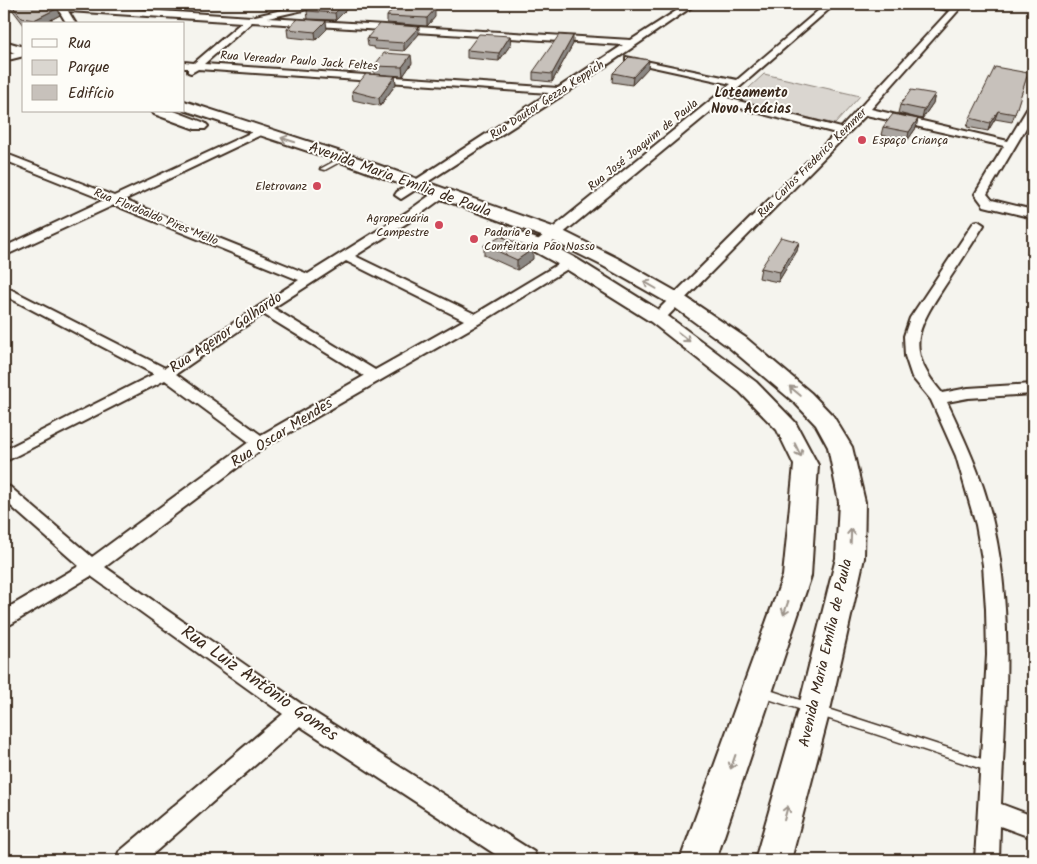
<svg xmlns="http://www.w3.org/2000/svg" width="1037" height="864" font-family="Kalam,sans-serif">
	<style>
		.green { fill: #dad6d0; stroke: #8a8077 }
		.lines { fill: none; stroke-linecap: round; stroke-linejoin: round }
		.lane-casing { stroke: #3b2a1e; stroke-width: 3 }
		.street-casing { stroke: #3b2a1e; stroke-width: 4 }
		.secondary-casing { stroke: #3b2a1e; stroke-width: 4 }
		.lane { fill: #fdfcf7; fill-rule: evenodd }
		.street { fill: #fdfcf7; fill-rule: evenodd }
		.secondary { fill: #fdfcf7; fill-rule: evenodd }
		.wall { fill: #aba6a1; stroke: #3b2a1e }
		.shaded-wall { fill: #8b8783; stroke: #3b2a1e }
		.building { fill: #c7c1bb; stroke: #3b2a1e }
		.oneway { stroke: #9c938a }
		.poi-dot { fill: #d1495b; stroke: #fdfcf7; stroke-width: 2 }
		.labels { text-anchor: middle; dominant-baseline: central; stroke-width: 4; stroke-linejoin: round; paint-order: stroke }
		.far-street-label { font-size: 12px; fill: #3b2a1e; stroke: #fdfcf7 }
		.far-poi-label { font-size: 12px; fill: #3b2a1e; stroke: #fdfcf7; text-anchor: start }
		.far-neighbourhood-label { font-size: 14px; font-weight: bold; fill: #3b2a1e; stroke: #fdfcf7 }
		.street-label { font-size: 15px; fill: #3b2a1e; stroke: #fdfcf7 }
		.near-street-label { font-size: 18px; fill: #3b2a1e; stroke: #fdfcf7 }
	</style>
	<rect width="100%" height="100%" fill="#f5f4ee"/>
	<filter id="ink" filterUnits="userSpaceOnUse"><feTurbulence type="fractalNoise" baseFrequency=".02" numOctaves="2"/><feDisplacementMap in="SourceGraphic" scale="10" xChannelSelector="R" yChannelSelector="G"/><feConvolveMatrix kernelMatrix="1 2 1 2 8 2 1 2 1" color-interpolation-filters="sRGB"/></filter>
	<g filter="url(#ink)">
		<path class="green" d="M 764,74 L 860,96 L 835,124 L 735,101 Z"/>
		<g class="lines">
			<defs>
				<path id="lane" d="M 342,157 L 347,158 L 325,170 L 320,169 Z
					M 760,687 L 991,762 L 995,763 L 997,767 L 995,771 L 991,772 L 756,695 L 754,692 L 756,689 Z"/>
				<path id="street" d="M 55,4 L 251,17 L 308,4 L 322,4 L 321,6 L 268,18 L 631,40 L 687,4 L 696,4 L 566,93 L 401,199 L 395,195 L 397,192 L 549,93 L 198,69 L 191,73 L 188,72 L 188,68 L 184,68 L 184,62 L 194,63 L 242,22 L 68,11 L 76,24 L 67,24 ZM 252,22 L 623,45 L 558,88 L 204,64 Z
					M 826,4 L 835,4 L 727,98 L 841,128 L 950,10 L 930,7 L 926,4 L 964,4 L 871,109 L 1008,141 L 1029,106 L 1033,105 L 1033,116 L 987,194 L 992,200 L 1033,210 L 1033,218 L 984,206 L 975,194 L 1004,146 L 866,115 L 663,321 L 653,321 L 651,318 L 653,315 L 836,133 L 721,103 L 544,249 L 534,249 L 533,246 L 534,243 L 731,84 L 626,61 L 626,57 L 737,80 Z
					M 24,50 L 24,56 L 4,61 L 4,55 Z
					M 261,128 L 266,131 L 265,133 L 124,200 L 308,274 L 407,212 L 436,191 L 444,191 L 446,194 L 444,197 L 415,218 L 355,256 L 475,314 L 565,260 L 575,260 L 577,263 L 480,323 L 266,446 L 105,567 L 307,708 L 534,852 L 537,860 L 504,860 L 300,726 L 146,860 L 116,860 L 119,852 L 283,714 L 91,576 L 11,624 L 4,627 L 4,610 L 79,566 L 4,500 L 4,485 L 10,487 L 92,557 L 249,442 L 165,380 L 4,462 L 4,450 L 154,374 L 4,295 L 4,286 L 165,368 L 299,280 L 114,205 L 4,256 L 4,247 L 104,200 L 4,160 L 4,153 L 114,196 ZM 346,261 L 464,320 L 375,370 L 273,308 ZM 263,314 L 364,376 L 261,435 L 176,374 Z
					M 978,221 L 984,225 C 971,246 958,266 944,287 C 916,330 905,350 942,393 L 968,388 L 1033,384 L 1033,394 L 968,398 L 947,402 C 966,442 985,483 994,527 C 1014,618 1005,712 1001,804 L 1033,816 L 1033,838 L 1000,826 L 999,860 L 975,860 L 987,655 L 986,609 L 983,565 L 976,525 L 956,456 L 931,400 L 912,377 L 905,356 L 904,336 L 910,318 L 974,222 Z"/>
				<path id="secondary" d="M 4,41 L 24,47 L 24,56 L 4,49 Z
					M 184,101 L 350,155 L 561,230 L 617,258 L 684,296 L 746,338 L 811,393 L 833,416 L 852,447 L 865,502 L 864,558 L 830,710 L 791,860 L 755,860 L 798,710 L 836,558 L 839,502 L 828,447 L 816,425 L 795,403 L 730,348 L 670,304 L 603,266 L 547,238 L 338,161 L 184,110 Z
					M 152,111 L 174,111 L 205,123 L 208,126 L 205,129 L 195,129 L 154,114 Z
					M 514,231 L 546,242 L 577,259 L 665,314 L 756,382 L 795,422 L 818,465 L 811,576 L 716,860 L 680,860 L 783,576 L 794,465 L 777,430 L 740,392 L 651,322 L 563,267 L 532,250 L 507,241 L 505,237 L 507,233 Z"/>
			</defs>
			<use href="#lane" class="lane-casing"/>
			<use href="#street" class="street-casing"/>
			<use href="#secondary" class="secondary-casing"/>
			<use href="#lane" class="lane"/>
			<use href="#street" class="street"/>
			<use href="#secondary" class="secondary"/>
		</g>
		<path class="wall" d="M 8,4 L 56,4 L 60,15 L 43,24 L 24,24 L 24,25 Z
			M 328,4 L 350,4 L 350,6 L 336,20 L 308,19 L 307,11 Z
			M 387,16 L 435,17 L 427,26 L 387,23 Z
			M 287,29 L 327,29 L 316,40 L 288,37 Z
			M 419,34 L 404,51 L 375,49 L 374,47 L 368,46 L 367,38 Z
			M 510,36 L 511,44 L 499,61 L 467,58 L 467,50 Z
			M 573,44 L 552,82 L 533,80 L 533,72 Z
			M 649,60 L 648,68 L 632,85 L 612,82 L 613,73 Z
			M 412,63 L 403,76 L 374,74 L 374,66 Z
			M 1028,73 L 1012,122 L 995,119 L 988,131 L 967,127 L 970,118 Z
			M 395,76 L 396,84 L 380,106 L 353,100 L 352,91 Z
			M 935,94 L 933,103 L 922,119 L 898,113 L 900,105 Z
			M 883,127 L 916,128 L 907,141 L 881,135 Z
			M 799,242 L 797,251 L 778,282 L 759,278 L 761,268 Z
			M 484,245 L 533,259 L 517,270 L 484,255 Z"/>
		<path class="shaded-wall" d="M 344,4 L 350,4 L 350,6 L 336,20 L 335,13 Z
			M 58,8 L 60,15 L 43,24 L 35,24 L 34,20 Z
			M 435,9 L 435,17 L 427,26 L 427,18 Z
			M 326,21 L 327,29 L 316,40 L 315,32 Z
			M 419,27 L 419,34 L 404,51 L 404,43 Z
			M 510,36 L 511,44 L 499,61 L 499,53 Z
			M 573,36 L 573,44 L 552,82 L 552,74 Z
			M 411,55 L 412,63 L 403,76 L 402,67 Z
			M 649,60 L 648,68 L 632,85 L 633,77 Z
			M 395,76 L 396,84 L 380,106 L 379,98 Z
			M 935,94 L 933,103 L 922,119 L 924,110 Z
			M 998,111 L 995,119 L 988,131 L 990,123 Z
			M 918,119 L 916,128 L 907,141 L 909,132 Z
			M 799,242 L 797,251 L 778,282 L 780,272 Z
			M 533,249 L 533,259 L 517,270 L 517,260 Z"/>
		<path class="building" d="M 11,4 L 56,4 L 58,8 L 34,20 L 22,18 Z
			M 328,4 L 344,4 L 335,13 L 307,11 L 311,7 Z
			M 394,7 L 435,9 L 427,18 L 387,16 Z
			M 298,19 L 326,21 L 315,32 L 287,29 Z
			M 379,24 L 419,27 L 404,43 L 374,41 L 376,39 L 367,38 Z
			M 479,34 L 510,36 L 499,53 L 467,50 Z
			M 559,35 L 573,36 L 552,74 L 533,72 Z
			M 384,53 L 411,55 L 402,67 L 374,66 Z
			M 629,57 L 649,60 L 633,77 L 613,73 Z
			M 995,67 L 1028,73 L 1015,114 L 998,111 L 990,123 L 970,118 Z
			M 366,74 L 395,76 L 379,98 L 352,91 Z
			M 911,90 L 935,94 L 924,110 L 900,105 Z
			M 893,114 L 918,119 L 909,132 L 883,127 Z
			M 500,236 L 533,249 L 517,260 L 484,245 Z
			M 781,237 L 799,242 L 780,272 L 761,268 Z"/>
		<defs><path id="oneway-shaft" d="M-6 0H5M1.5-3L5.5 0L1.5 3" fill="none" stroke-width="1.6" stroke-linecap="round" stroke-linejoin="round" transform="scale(1.25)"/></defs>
		<g class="oneway">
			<use href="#oneway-shaft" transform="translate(288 140) rotate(-162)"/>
			<use href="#oneway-shaft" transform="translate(650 285) rotate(-150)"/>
			<use href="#oneway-shaft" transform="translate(684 337) rotate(38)"/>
			<use href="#oneway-shaft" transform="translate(795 391) rotate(-140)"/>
			<use href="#oneway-shaft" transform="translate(798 450) rotate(64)"/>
			<use href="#oneway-shaft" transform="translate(851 536) rotate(-88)"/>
			<use href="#oneway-shaft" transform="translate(786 608) rotate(109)"/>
			<use href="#oneway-shaft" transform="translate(733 762) rotate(109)"/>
			<use href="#oneway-shaft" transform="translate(786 813) rotate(-75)"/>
		</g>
	</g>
	<g class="poi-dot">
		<circle cx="862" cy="140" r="5"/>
		<circle cx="317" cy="186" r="5"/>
		<circle cx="439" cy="225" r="5"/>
		<circle cx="474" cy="239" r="5"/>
	</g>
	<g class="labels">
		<g class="far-street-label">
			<text transform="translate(299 61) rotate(4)">Rua Vereador Paulo Jack Feltes</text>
			<text transform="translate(547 100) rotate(-33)">Rua Doutor Gezza Keppich</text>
			<text transform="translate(643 145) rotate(-39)">Rua José Joaquim de Paula</text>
			<text transform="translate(812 163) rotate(-45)">Rua Carlos Frederico Kemmer</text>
			<text transform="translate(156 217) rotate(22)">Rua Flordoaldo Pires Mello</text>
		</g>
		<g class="far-poi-label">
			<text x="872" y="140">Espaço Criança</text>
			<text x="307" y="186" text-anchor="end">Eletrovanz</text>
			<text x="429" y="218" text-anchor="end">Agropecuária<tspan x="429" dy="14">Campestre</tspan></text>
			<text x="484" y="232">Padaria e<tspan x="484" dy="14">Confeitaria Pão Nosso</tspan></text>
		</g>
		<g class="far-neighbourhood-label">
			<text x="751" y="93">Loteamento<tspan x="751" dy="16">Novo Acácias</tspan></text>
		</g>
		<g class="street-label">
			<text transform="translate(400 180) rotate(20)">Avenida Maria Emília de Paula</text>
			<text transform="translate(226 333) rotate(-34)">Rua Agenor Galhardo</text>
			<text transform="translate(282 433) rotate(-32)">Rua Oscar Mendes</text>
			<text transform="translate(826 653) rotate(-77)">Avenida Maria Emília de Paula</text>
		</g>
		<g class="near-street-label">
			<text transform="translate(259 684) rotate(35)">Rua Luiz Antônio Gomes</text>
		</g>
	</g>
	<rect width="1037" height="864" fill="none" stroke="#fdfcf7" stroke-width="20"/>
	<rect x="10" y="10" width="1017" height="844" fill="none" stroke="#3b2a1e" stroke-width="2" filter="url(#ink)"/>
	<rect x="22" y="22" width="162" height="90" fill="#fdfcf7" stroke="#afa8a0"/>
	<rect x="32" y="39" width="25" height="8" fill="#fdfcf7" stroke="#afa8a0"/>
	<text x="68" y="48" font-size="15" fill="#3b2a1e">Rua</text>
	<rect x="32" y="60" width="25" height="15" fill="#dad6d0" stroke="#afa8a0"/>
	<text x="68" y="72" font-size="15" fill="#3b2a1e">Parque</text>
	<rect x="32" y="85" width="25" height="15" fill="#c7c1bb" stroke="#afa8a0"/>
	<text x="68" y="98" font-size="15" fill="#3b2a1e">Edifício</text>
</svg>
